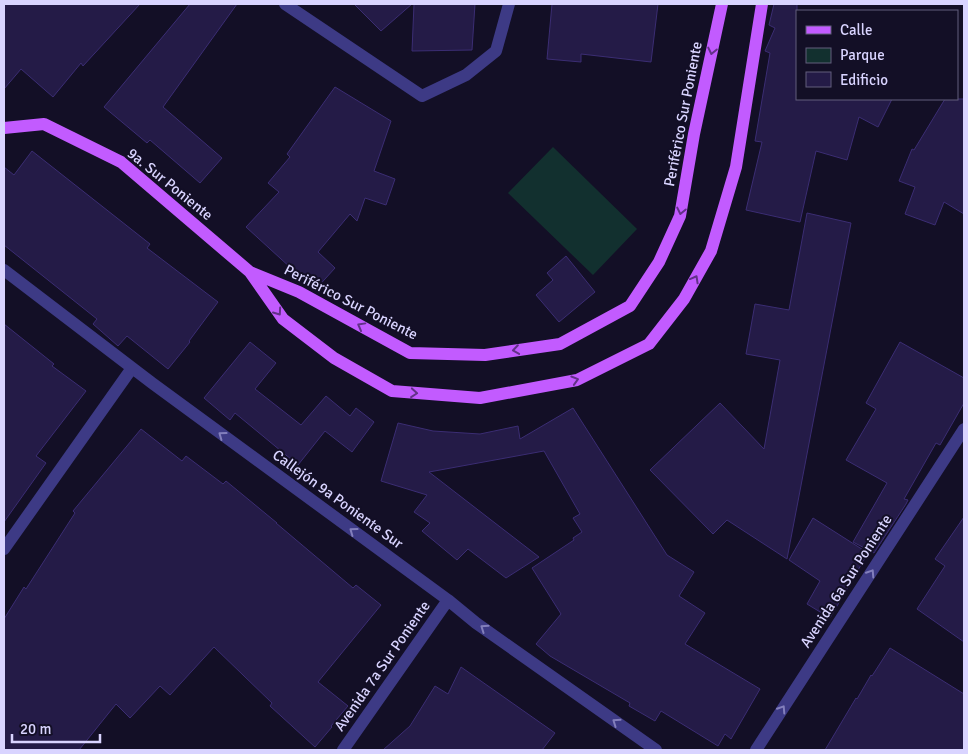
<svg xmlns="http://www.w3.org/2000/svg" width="968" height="754" font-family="Signika,sans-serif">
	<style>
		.green { fill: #12302f }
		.building { fill: #241b47; stroke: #3b2d73 }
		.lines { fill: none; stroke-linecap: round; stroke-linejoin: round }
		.minor { stroke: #3d3a85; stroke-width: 12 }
		.major { stroke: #c25bff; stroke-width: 12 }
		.oneway { stroke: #623188 }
		.oneway2 { stroke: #837fbc }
		.labels { text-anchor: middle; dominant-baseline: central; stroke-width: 4; stroke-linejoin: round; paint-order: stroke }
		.street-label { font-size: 15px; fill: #d9d4ff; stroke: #130f26 }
	</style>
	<rect width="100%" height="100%" fill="#130f26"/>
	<path class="green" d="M 553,147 L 637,229 L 593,275 L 508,193 Z"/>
	<path class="building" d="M 4,4 L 140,4 L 83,66 L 81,63 L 53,97 L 21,69 L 4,89 Z
		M 190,4 L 237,4 L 163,107 L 222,158 L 200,183 L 150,140 L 147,143 L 104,107 Z
		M 354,4 L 412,4 L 381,31 Z
		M 414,4 L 475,4 L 472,50 L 412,51 Z
		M 552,4 L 658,4 L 651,62 L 581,54 L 581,62 L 547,59 Z
		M 774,4 L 797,4 L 797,99 L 892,99 L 878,127 L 859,117 L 847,160 L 816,151 L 800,222 L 746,210 L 762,142 L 755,141 L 770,53 L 765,51 L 775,28 L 769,25 Z
		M 335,87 L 391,121 L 374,171 L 395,179 L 386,205 L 365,198 L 357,221 L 350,214 L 318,252 L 335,268 L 315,290 L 246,227 L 279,192 L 268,183 L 290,157 L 287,154 Z
		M 945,99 L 964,99 L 964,214 L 944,202 L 935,225 L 905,214 L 915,187 L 899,181 L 912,149 L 914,150 Z
		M 32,151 L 150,244 L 147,248 L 218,302 L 189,341 L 190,342 L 168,369 L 127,336 L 118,346 L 93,324 L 97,319 L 4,245 L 4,167 L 14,175 Z
		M 807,213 L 851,223 L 787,559 L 727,520 L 713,534 L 650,470 L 720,403 L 764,449 L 780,360 L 746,354 L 755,304 L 789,310 Z
		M 566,256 L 595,292 L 559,322 L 536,295 L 553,280 L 547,273 Z
		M 4,324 L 54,364 L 52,366 L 86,391 L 36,456 L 46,463 L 4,522 Z
		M 250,342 L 276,363 L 255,389 L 301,425 L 326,396 L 350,416 L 356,408 L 374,422 L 352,452 L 325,431 L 298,465 L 235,413 L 230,420 L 204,398 Z
		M 900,342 L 964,378 L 964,403 L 940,445 L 936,443 L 904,499 L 908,500 L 906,504 L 874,553 L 853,542 L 887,483 L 846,460 L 876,409 L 866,403 Z
		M 573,408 L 667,555 L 694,572 L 679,596 L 705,613 L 685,644 L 760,689 L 731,739 L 725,734 L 718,746 L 661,711 L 655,721 L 629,706 L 630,703 L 550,656 L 536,644 L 561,614 L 532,568 L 574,540 L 573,538 L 582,532 L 573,518 L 580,514 L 544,451 L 429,472 L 539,557 L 506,578 L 468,549 L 457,560 L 422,531 L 430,523 L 414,512 L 427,495 L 381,481 L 398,423 L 433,431 L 480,434 L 518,426 L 520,439 Z
		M 141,429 L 182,461 L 186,456 L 223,484 L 226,481 L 277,523 L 276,523 L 353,588 L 356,585 L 381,605 L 318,682 L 348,706 L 331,726 L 332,727 L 315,747 L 270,706 L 272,703 L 214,647 L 170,695 L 160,686 L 130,718 L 116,704 L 79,750 L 4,750 L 4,619 L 24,587 L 26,589 L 75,513 L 73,511 Z
		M 964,517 L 964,642 L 917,609 L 945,566 L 935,559 Z
		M 813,518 L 868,553 L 830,618 L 807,604 L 820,581 L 789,560 Z
		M 890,648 L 964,694 L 964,750 L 825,750 L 856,698 L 857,699 L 871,675 L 872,676 Z
		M 461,667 L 555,733 L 542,750 L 383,750 L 410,726 L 435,686 L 448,694 Z"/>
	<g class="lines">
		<path class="minor" d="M 285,4 L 422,96 L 466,75 L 496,51 L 509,4
			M 4,270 L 152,383 L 448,600 L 476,623 L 656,750
			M 4,549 L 132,368
			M 343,750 L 448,600
			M 756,750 L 964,429"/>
		<path class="major" d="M 4,128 L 44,124 L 121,162 L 250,272 L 283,319 L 334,358 L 392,391 L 480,398 L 577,380 L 649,344 L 684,299 L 711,251 L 736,167 L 762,4
			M 250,272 L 299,292 L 410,353 L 485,355 L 560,344 L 630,306 L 659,262 L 680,216 L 694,134 L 722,4"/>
	</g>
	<defs><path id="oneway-chevron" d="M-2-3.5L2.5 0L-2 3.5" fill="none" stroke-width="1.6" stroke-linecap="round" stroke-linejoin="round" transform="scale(1.25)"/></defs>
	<g class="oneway">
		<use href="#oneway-chevron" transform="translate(712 51) rotate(102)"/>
		<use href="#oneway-chevron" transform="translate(681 211) rotate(102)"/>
		<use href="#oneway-chevron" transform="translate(695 279) rotate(-61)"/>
		<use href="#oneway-chevron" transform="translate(278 312) rotate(55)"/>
		<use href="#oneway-chevron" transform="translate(361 326) rotate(-151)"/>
		<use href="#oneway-chevron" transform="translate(516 350) rotate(172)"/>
		<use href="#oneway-chevron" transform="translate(575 380) rotate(-17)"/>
		<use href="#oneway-chevron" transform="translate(414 393) rotate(5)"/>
	</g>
	<g class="oneway2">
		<use href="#oneway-chevron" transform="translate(222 435) rotate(-144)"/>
		<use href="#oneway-chevron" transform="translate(353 531) rotate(-144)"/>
		<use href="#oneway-chevron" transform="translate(871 573) rotate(-57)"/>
		<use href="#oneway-chevron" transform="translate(484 628) rotate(-145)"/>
		<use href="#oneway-chevron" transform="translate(782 709) rotate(-57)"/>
		<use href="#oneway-chevron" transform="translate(616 722) rotate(-145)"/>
	</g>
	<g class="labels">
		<g class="street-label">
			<text transform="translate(683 114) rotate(-79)">Periférico Sur Poniente</text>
			<text transform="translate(170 184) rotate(39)">9a. Sur Poniente</text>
			<text transform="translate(351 302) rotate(27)">Periférico Sur Poniente</text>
			<text transform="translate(338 499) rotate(36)">Callejón 9a Poniente Sur</text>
			<text transform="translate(846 581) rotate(-57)">Avenida 6a Sur Poniente</text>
			<text transform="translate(382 666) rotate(-55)">Avenida 7a Sur Poniente</text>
		</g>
	</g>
	<rect width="968" height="754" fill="none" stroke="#d9d4ff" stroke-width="10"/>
	<rect x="796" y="10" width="162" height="90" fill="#130f26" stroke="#625e7d"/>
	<rect x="806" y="26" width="25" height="8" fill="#c25bff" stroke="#625e7d"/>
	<text x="840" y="35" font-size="15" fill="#d9d4ff">Calle</text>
	<rect x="806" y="48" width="25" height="15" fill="#12302f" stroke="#625e7d"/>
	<text x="840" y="60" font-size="15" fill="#d9d4ff">Parque</text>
	<rect x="806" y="72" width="25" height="15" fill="#241b47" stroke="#625e7d"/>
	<text x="840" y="85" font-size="15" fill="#d9d4ff">Edificio</text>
	<path d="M12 734v8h88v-8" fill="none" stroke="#d9d4ff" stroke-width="2.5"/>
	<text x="20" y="734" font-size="15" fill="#d9d4ff" stroke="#130f26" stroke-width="4" paint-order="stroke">20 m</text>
</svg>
